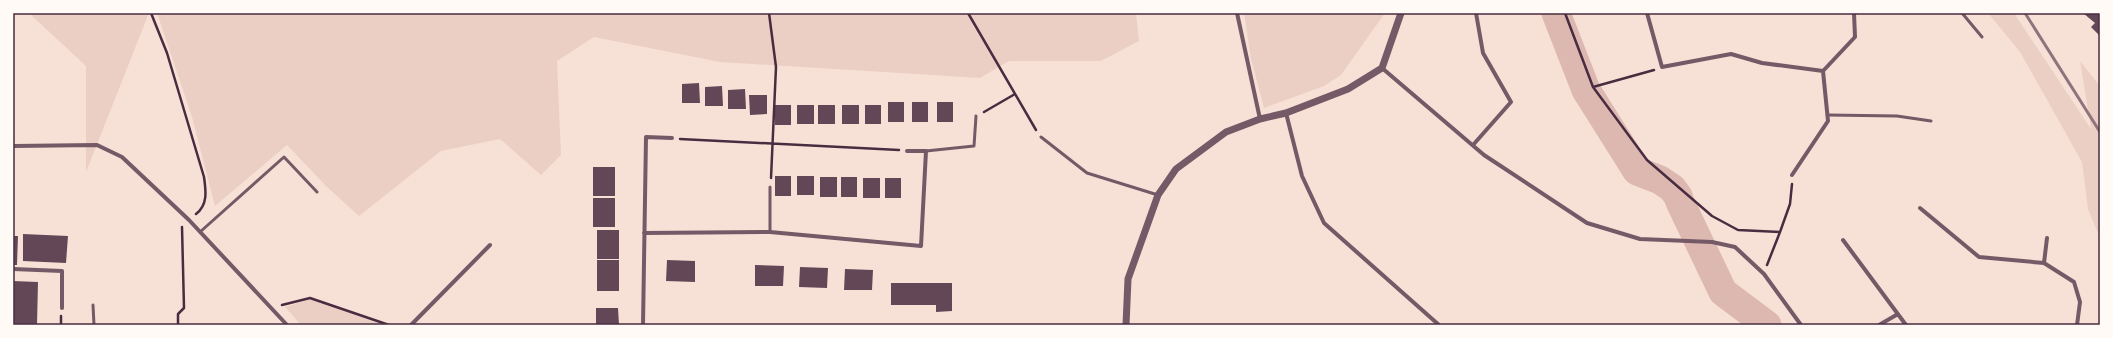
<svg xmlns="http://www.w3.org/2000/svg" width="2113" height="338" font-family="Georgia,serif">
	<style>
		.green { fill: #ebcfc5 }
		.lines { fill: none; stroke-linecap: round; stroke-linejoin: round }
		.river { stroke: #dcb8b0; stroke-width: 29 }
		.building { fill: #644757 }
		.path { stroke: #4a2c40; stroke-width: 2.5 }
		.service { stroke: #755966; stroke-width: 3 }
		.minor { stroke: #755966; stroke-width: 4 }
		.tertiary { stroke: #755966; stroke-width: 7 }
		.rail { stroke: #8f747c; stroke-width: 3 }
		.neatline { fill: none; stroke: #4a2c40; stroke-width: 1.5 }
	</style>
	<rect width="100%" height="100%" fill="#f7e1d7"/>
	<path class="green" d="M 32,13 L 149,13 L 86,172 L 86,66 L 32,16 Z
		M 157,13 L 1136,13 L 1139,41 L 1101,61 L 1009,61 L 980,78 L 720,62 L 594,37 L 557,61 L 561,155 L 541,175 L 500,139 L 441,151 L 359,216 L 326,186 L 287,145 L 215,206 L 192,117 Z
		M 1244,13 L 1385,13 L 1341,75 L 1324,86 L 1264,108 L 1251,59 Z
		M 1988,13 L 2014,13 L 2091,129 L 2080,61 L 2100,86 L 2100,238 L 2088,209 L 2082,162 L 2020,52 Z
		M 311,299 L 385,325 L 301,325 L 285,307 Z"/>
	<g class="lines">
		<path class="river" d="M 1556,13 L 1586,90 L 1637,171 L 1660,180 L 1672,188 L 1678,196 L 1680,202 L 1723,292 L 1767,325"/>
	</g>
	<path class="building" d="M 2083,13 L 2100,13 L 2100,36 L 2091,27 L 2095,23 Z
		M 699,83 L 700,103 L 682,103 L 682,84 Z
		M 722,86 L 723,106 L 705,106 L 705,87 Z
		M 745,89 L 746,109 L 728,109 L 728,90 Z
		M 749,95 L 767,95 L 767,114 L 750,115 Z
		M 888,102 L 904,102 L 904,122 L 888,122 Z
		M 912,102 L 928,102 L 928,122 L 912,122 Z
		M 937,102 L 953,102 L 953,122 L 937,122 Z
		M 775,105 L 791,105 L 791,125 L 775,125 Z
		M 797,105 L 814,105 L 814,124 L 797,124 Z
		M 818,105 L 835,105 L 835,124 L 818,124 Z
		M 842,105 L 859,105 L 859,124 L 842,124 Z
		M 865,105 L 881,105 L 881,124 L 865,124 Z
		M 593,167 L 615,167 L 615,196 L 593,196 Z
		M 775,176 L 791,176 L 791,196 L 775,196 Z
		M 797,176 L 814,176 L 814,195 L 797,195 Z
		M 820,177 L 837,177 L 837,197 L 820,197 Z
		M 841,177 L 857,177 L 857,197 L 841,197 Z
		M 863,178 L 880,178 L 880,198 L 863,198 Z
		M 885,178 L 901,178 L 901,198 L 885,198 Z
		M 593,198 L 615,198 L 615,227 L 593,227 Z
		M 597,230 L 619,230 L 619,259 L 597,259 Z
		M 23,234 L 68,236 L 66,263 L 23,261 Z
		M 13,236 L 18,236 L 17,265 L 13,265 Z
		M 597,260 L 619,260 L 619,291 L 597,291 Z
		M 667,260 L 695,261 L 695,282 L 666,281 Z
		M 755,265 L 784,266 L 783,286 L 755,286 Z
		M 800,267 L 828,268 L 827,288 L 799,287 Z
		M 845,269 L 873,270 L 872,290 L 844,290 Z
		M 13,281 L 38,282 L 37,325 L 13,325 Z
		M 891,283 L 952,283 L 952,311 L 936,312 L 936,305 L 891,305 Z
		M 596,308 L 618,308 L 619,325 L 596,325 Z"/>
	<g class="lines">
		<path class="path" d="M 151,13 L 167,53 L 204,177 C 206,191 208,205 196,214
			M 769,13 L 776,67 L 771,178
			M 968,13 L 1036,130
			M 1565,13 L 1593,87 L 1654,70
			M 1593,87 L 1647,160 L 1712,216 L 1738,230 L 1780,232 L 1790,204 L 1792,184
			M 984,112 L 1015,94
			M 680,139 L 899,150
			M 1767,265 L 1780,232
			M 282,305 L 310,298 L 389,325
			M 61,325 L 61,316
			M 178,325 L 178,314 L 184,308 L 182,227"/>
		<path class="service" d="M 1962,13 L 1982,37
			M 1828,115 L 1897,116 L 1931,121
			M 1041,137 L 1087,173 L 1158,195
			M 926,151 L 974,146 L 976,116
			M 770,187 L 770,232
			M 200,232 L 284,157 L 317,192
			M 93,305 L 94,325"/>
		<path class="minor" d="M 1237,13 L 1260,119
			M 1647,13 L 1662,67 L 1731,54 L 1762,63 L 1823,71
			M 1382,68 L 1484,155 L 1587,223 L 1640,239 L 1712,242 L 1735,247 L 1764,274 L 1801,325
			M 1286,113 L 1302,176 L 1324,223 L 1439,325
			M 1473,145 L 1511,102 L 1483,53 L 1476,13
			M 13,146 L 97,145 L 122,157 L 189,220 L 287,325
			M 1792,175 L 1828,121 L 1823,71 L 1855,37 L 1854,13
			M 1920,208 L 1979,257 L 2044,263 L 2074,282 L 2080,302 L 2077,325
			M 644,233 L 770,232 L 921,246 L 926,151 L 907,151
			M 1843,240 L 1906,325
			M 2044,263 L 2047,238
			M 13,269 L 62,271 L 62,308
			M 411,325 L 490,245
			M 643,325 L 646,137 L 672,138
			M 1879,325 L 1898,314"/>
		<path class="tertiary" d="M 1126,325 L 1128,279 L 1158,195 L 1176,169 L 1226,132 L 1260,119 L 1286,113 L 1348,89 L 1382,68 L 1401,13"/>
		<path class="rail" d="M 2025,13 L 2100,132"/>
	</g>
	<rect width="2113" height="338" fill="none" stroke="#fffaf5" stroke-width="28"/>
	<rect x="14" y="14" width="2085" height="310" class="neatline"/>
</svg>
